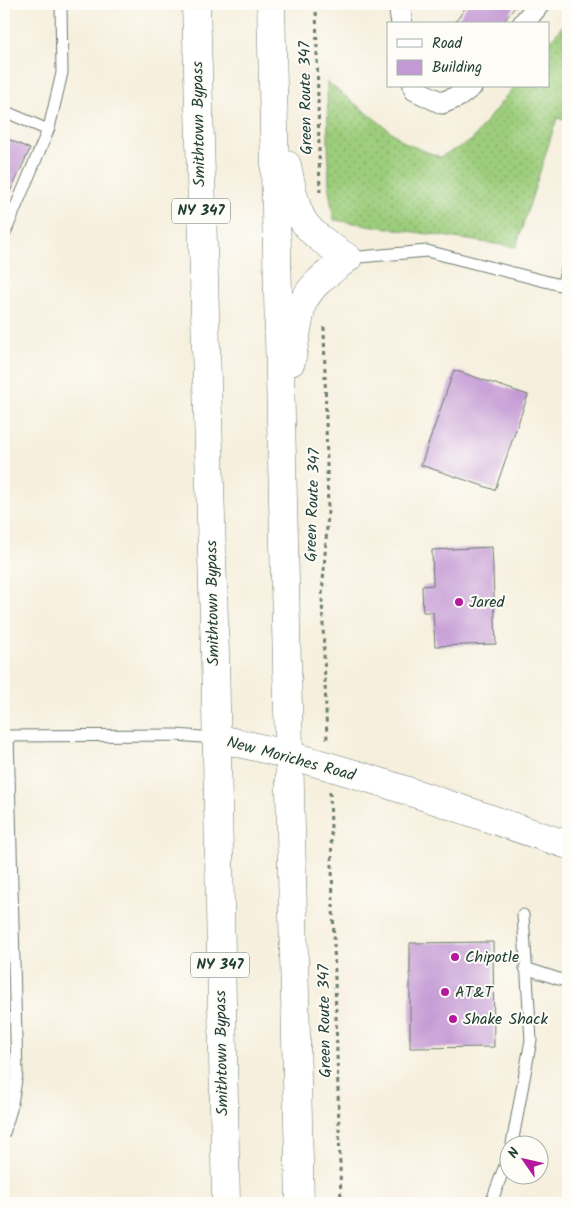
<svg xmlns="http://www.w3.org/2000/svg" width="572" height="1207" font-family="Kalam,sans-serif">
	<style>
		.grass { fill: url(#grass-dots); stroke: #5e8558 }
		.building { fill: #c49ad4 }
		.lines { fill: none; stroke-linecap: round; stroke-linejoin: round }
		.service-casing { stroke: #6a7b6f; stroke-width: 13 }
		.minor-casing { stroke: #6a7b6f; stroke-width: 23 }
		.secondary-casing { stroke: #6a7b6f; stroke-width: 29 }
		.trunk-casing { stroke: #6a7b6f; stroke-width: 29 }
		.path { stroke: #6a7b6f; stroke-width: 3; stroke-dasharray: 4 4; stroke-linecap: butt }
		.service { stroke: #fff; stroke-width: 11 }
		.minor { stroke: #fff; stroke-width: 21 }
		.secondary { stroke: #fff; stroke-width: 28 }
		.trunk { stroke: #fff; stroke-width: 28 }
		.poi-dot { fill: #b5179e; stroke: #fdfcf7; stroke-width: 2 }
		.labels { text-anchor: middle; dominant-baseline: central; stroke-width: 4; stroke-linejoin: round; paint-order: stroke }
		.shield { fill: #fdfcf7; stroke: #62766e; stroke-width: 1 }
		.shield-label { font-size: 15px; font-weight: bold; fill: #1f3d34 }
		.street-label { font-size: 16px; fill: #1f3d34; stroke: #fdfcf7 }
		.poi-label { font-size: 16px; fill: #1f3d34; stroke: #fdfcf7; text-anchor: start }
	</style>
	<defs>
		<pattern id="grass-dots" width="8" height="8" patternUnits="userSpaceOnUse" patternTransform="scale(1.25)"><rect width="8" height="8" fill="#9dcd7c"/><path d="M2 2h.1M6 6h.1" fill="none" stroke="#7fa866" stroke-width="1.8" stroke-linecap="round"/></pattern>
	</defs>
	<rect width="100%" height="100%" fill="#fdfcf7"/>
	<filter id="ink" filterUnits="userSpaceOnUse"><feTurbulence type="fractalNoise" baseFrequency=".02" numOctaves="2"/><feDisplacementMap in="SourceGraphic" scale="10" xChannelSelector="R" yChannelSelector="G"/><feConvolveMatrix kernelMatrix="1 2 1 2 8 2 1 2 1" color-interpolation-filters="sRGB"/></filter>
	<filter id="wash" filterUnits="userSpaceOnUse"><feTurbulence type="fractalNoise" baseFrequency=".0096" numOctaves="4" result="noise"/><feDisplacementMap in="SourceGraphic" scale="20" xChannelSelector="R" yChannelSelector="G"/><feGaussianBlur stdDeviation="1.12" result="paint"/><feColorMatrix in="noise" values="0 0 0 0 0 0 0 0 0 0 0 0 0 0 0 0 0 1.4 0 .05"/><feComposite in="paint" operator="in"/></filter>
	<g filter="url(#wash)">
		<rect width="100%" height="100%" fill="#f6efdd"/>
		<path class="grass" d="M 568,19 L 568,121 L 557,118 L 516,247 L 334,220 L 329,190 L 327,82 L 407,144 L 440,157 L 471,141 L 514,86 L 548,86 L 548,44 Z"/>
		<g id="blocks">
			<path class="building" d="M 468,4 L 517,4 L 502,24 L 454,24 Z
				M 4,137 L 30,149 L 4,205 Z
				M 454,370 L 528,395 L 495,490 L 421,465 Z
				M 492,547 L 496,644 L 435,646 L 433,612 L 423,612 L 422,586 L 433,585 L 432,550 Z
				M 493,942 L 494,1047 L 410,1048 L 410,943 Z"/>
		</g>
	</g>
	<g filter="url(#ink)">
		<use href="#blocks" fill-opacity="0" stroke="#6a7b6f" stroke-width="1"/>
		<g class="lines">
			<defs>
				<path id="service" d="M 4,111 L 48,130
					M 4,235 L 49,128 L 62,73 L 61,4
					M 348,258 L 427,251 L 568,287
					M 562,285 L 568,265
					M 4,736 L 176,735 L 215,738
					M 525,968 L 568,982
					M 4,1133 L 11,1109 L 17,1074 L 8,736
					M 512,1144 L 531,1040 L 523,915
					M 491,1203 L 510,1152"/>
				<path id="minor" d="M 399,4 L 402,24
					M 523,24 L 539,4
					M 414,86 L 415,90 L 442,103 L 459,96 L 472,86"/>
				<path id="secondary" d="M 215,738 C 336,762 452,807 568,845"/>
				<path id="trunk" d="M 196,4 L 215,656 L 226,1203
					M 271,4 L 300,1203
					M 287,165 C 299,223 298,225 348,258 C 330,272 312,283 302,304 L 291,362"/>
			</defs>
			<use href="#service" class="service-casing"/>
			<use href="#minor" class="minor-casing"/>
			<use href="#secondary" class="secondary-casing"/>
			<use href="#trunk" class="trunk-casing"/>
			<path class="path" d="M 316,4 L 320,196
				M 324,327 L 328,513 L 322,596 L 327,740
				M 330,792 L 341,1203"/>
			<use href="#service" class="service"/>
			<use href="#minor" class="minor"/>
			<use href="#secondary" class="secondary"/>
			<use href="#trunk" class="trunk"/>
		</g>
	</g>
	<g class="poi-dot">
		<circle cx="459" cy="602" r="5"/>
		<circle cx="455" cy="957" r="5"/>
		<circle cx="445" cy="992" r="5"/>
		<circle cx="453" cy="1019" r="5"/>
	</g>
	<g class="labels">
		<g class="shield">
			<rect x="172" y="198.5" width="58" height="25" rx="4"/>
			<rect x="191" y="952.5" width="58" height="25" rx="4"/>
		</g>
		<g class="shield-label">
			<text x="201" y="211">NY 347</text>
			<text x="220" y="965">NY 347</text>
		</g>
		<g class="street-label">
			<text transform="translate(306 98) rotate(-91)">Green Route 347</text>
			<text transform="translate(199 124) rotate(-91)">Smithtown Bypass</text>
			<text transform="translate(313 505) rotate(-88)">Green Route 347</text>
			<text transform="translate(213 603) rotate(-91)">Smithtown Bypass</text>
			<text transform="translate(291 759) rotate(15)">New Moriches Road</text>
			<text transform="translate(325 1021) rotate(-91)">Green Route 347</text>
			<text transform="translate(222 1053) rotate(-91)">Smithtown Bypass</text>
		</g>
		<g class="poi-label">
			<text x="469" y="602">Jared</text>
			<text x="465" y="957">Chipotle</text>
			<text x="455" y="992">AT&amp;T</text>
			<text x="463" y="1019">Shake Shack</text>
		</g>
	</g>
	<rect width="572" height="1207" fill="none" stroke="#fdfcf7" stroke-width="20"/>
	<rect x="387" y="22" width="162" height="65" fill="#fdfcf7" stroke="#a4b0a9"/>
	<rect x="397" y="39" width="25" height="8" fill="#ffffff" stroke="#a4b0a9"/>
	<text x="432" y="48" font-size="15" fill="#1f3d34">Road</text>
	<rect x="397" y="60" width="25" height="15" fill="#c49ad4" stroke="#a4b0a9"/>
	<text x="432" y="72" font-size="15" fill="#1f3d34">Building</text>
	<g transform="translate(524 1160) rotate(304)"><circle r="24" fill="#fdfcf7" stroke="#a4b0a9"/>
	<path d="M0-4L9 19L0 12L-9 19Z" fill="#b5179e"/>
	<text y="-8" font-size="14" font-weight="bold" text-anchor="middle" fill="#1f3d34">N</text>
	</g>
</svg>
